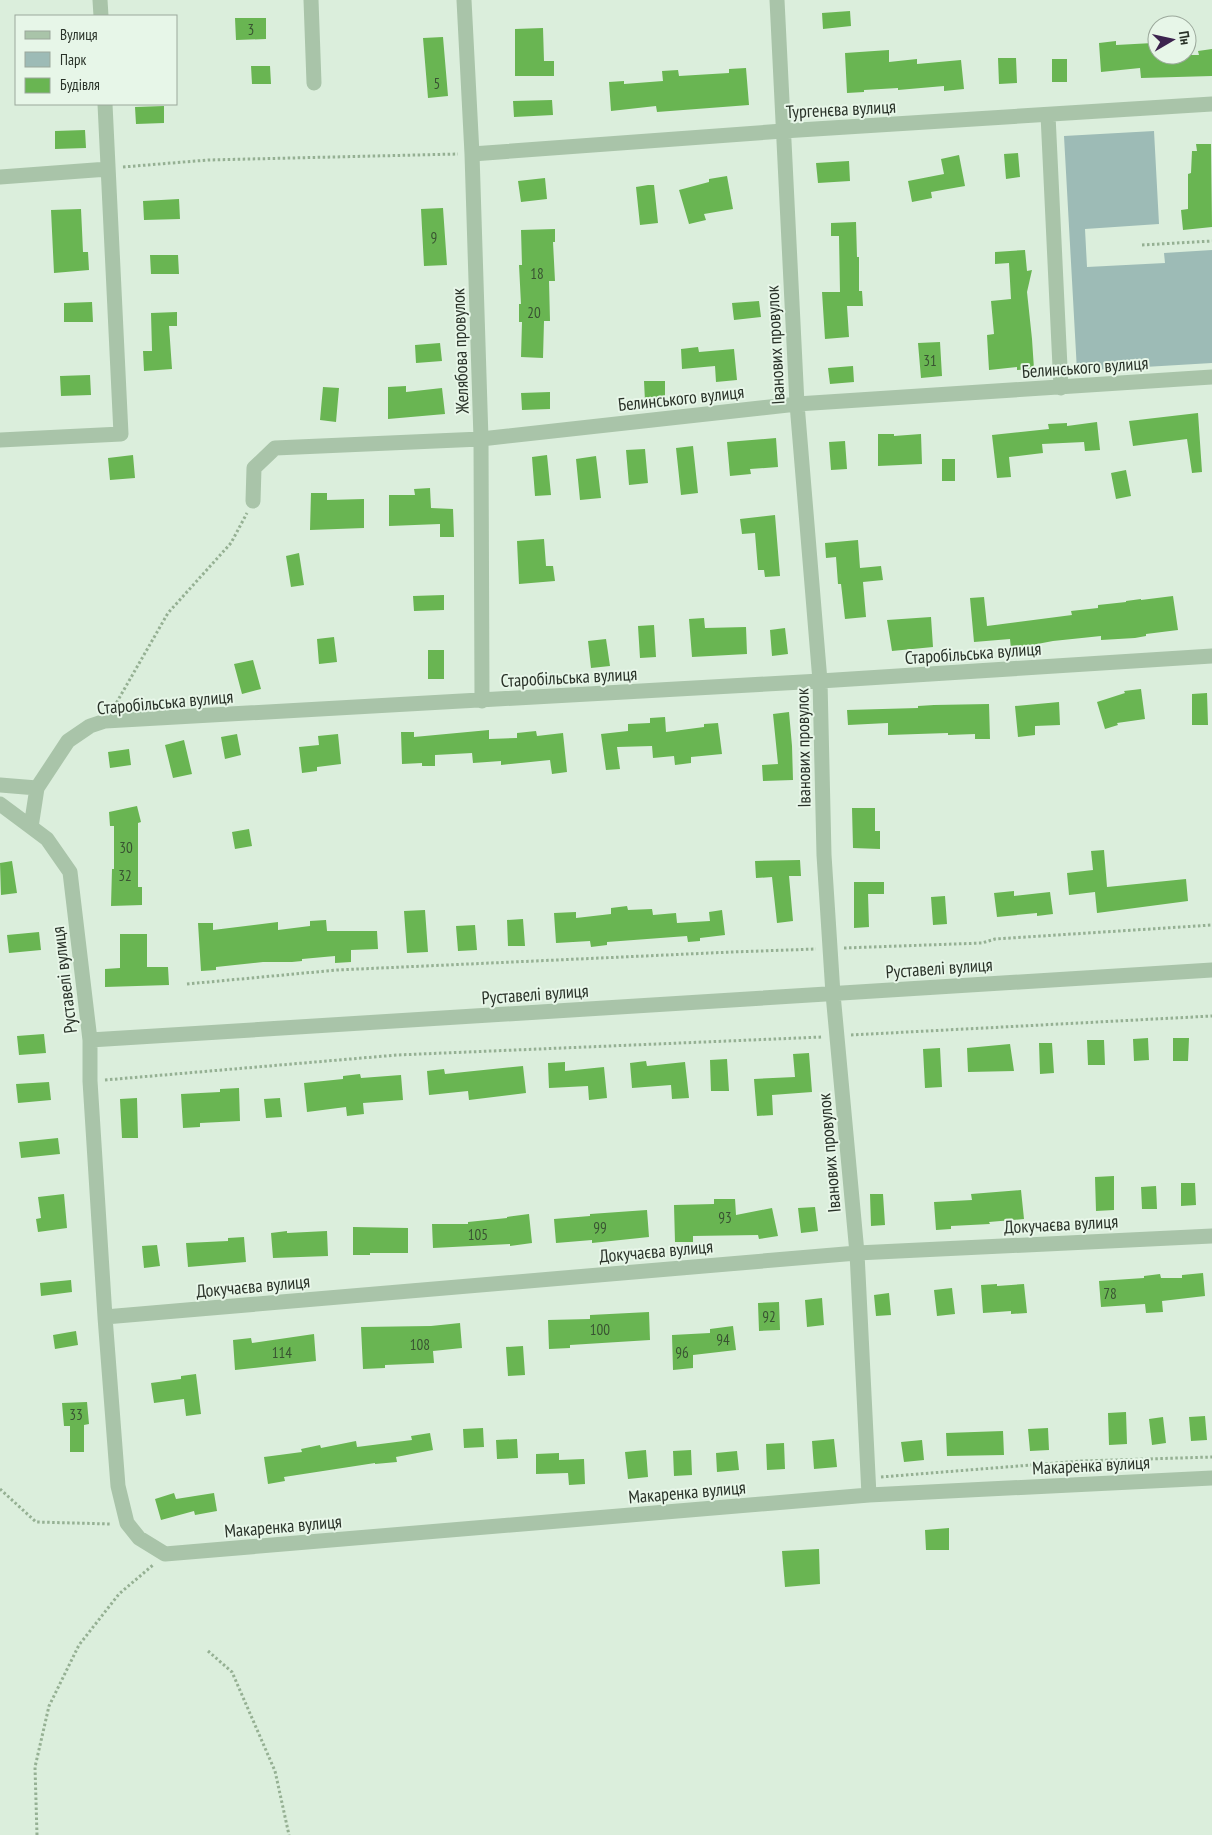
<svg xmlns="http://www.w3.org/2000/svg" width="1212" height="1835" font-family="'PT Sans Narrow',sans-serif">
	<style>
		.green { fill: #9dbbb6 }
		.building { fill: #69b552 }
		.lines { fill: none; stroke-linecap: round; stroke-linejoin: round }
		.path { stroke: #95b093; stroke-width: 3; stroke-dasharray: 2.5 2.5; stroke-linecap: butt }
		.street { stroke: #a9c4a9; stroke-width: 15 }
		.labels { text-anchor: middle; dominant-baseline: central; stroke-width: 4; stroke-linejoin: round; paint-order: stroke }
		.number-label { font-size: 15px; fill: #395332 }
		.street-label { font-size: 18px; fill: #293228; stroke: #e7f6e8 }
	</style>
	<rect width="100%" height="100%" fill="#dbeedc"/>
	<path class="green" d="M 1154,131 L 1159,224 L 1085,229 L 1087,267 L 1165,263 L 1164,253 L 1212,250 L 1212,363 L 1077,371 L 1064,136 Z"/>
	<path class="building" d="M 850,11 L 851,26 L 823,29 L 822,13 Z
		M 235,18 L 266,18 L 266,39 L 236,40 Z
		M 543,28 L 544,61 L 554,61 L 554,76 L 515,76 L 515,29 Z
		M 443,37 L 448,96 L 428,98 L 423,38 Z
		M 1116,41 L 1116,45 L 1153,43 L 1154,55 L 1199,55 L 1198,51 L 1212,49 L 1212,76 L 1141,78 L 1140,68 L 1101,72 L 1099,43 Z
		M 889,50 L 889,62 L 917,59 L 917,64 L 961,60 L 964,89 L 944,91 L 944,86 L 898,90 L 898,88 L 864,90 L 864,92 L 847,93 L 845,53 Z
		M 998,58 L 1016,58 L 1017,83 L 999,84 Z
		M 1052,59 L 1067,59 L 1067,82 L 1052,82 Z
		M 251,66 L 270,66 L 271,84 L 252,84 Z
		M 746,68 L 749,105 L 657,112 L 656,106 L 611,111 L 609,82 L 624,81 L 624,84 L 663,81 L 662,71 L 678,70 L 679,76 L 729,73 L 729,69 Z
		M 552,100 L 553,115 L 514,117 L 513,101 Z
		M 164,106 L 164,123 L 136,124 L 135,107 Z
		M 85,130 L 86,148 L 55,149 L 55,131 Z
		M 1196,144 L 1211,144 L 1212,227 L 1183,230 L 1181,210 L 1188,209 L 1188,174 L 1191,173 L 1192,151 L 1197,151 Z
		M 1018,153 L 1020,177 L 1006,179 L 1004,154 Z
		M 959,155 L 965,186 L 931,192 L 932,198 L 912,202 L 908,181 L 944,174 L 941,159 Z
		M 849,161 L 850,181 L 818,183 L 816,163 Z
		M 727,176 L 733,209 L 704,214 L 706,220 L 689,224 L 679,190 L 709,182 L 709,179 Z
		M 545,178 L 547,199 L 521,202 L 518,181 Z
		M 648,185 L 654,185 L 658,223 L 640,225 L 636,187 Z
		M 179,199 L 180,219 L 144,220 L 143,201 Z
		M 443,208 L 447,265 L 424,266 L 421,209 Z
		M 81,209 L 83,252 L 88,252 L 89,270 L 54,273 L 51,210 Z
		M 856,222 L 857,257 L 859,257 L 859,291 L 862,291 L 863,306 L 847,306 L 849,337 L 825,339 L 822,292 L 840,292 L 839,236 L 831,236 L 831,223 Z
		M 555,229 L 555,242 L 553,242 L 555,281 L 549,281 L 550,321 L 544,321 L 543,358 L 521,357 L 522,322 L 519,322 L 519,304 L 521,304 L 519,265 L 522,265 L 521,230 Z
		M 1025,250 L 1027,271 L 1032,270 L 1027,292 L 1032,339 L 1034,369 L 1017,370 L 1017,367 L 989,370 L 987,335 L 994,334 L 991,301 L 1011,299 L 1009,263 L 995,264 L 995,252 Z
		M 150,255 L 178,255 L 179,274 L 151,274 Z
		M 759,301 L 761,317 L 734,320 L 732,303 Z
		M 92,302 L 93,322 L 64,322 L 64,303 Z
		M 177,312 L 177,326 L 169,326 L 172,369 L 144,371 L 143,351 L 152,351 L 151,313 Z
		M 940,342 L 942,376 L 921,378 L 918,343 Z
		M 440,343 L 442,361 L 416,363 L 415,345 Z
		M 698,347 L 699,352 L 734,349 L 737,380 L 716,382 L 715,366 L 682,369 L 681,349 Z
		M 853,366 L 854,382 L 830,384 L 828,368 Z
		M 90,375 L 91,395 L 61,396 L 60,376 Z
		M 644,381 L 665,381 L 665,400 L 645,401 Z
		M 406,386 L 406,392 L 442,388 L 445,414 L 388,419 L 388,387 Z
		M 323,387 L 339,388 L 336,422 L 320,420 Z
		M 550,392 L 550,409 L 522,410 L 521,393 Z
		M 1198,413 L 1202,472 L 1192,473 L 1187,439 L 1133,446 L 1129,421 Z
		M 1097,422 L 1100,450 L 1085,451 L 1084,442 L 1042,444 L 1043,453 L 1009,457 L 1011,477 L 997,478 L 992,435 L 1049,429 L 1048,424 L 1067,423 L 1067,426 Z
		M 878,434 L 894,434 L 894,436 L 921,434 L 922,464 L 878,466 Z
		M 776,438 L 778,467 L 750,469 L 751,474 L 730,476 L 727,442 Z
		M 845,441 L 847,469 L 831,470 L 829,442 Z
		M 693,446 L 698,493 L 681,495 L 676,448 Z
		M 645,449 L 648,483 L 629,485 L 626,450 Z
		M 133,455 L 135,478 L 110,480 L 108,458 Z
		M 547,455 L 551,495 L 535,496 L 532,457 Z
		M 596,456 L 601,498 L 580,500 L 576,459 Z
		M 942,459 L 955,459 L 955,481 L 942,481 Z
		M 1126,470 L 1131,496 L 1116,499 L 1111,473 Z
		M 430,488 L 431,508 L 453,509 L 454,537 L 440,537 L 440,524 L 389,526 L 389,495 L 415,495 L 414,489 Z
		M 311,493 L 327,493 L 327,500 L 364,499 L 364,528 L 310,530 Z
		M 775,515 L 780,576 L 765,577 L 764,570 L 758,570 L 755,533 L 742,534 L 740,519 Z
		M 544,539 L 546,566 L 553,566 L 555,581 L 519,584 L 517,541 Z
		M 858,540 L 860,568 L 881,566 L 883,580 L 863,582 L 866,617 L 845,619 L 841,584 L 838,584 L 836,557 L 826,558 L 825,543 Z
		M 299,553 L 304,585 L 291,587 L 286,556 Z
		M 444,595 L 444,610 L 414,611 L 413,596 Z
		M 1173,596 L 1178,630 L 1146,634 L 1146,636 L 1135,638 L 1101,640 L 1101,636 L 1053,641 L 1011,649 L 1010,639 L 974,642 L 970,598 L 984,597 L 987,626 L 1072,615 L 1071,611 L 1098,608 L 1098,605 L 1126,602 L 1126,601 L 1141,599 L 1141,600 Z
		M 931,617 L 933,647 L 892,651 L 887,620 Z
		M 704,618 L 705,628 L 746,627 L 747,654 L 692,657 L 689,619 Z
		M 654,625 L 656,657 L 640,658 L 638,626 Z
		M 785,628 L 788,654 L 772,656 L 770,630 Z
		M 334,637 L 337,662 L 319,664 L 317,639 Z
		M 606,639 L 610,666 L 591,668 L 588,641 Z
		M 428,650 L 444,650 L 444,679 L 428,679 Z
		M 253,660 L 261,689 L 242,694 L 234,664 Z
		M 1141,689 L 1145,719 L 1117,723 L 1118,725 L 1105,729 L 1097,702 L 1125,693 L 1124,691 Z
		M 1207,693 L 1208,725 L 1192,725 L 1192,694 Z
		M 1059,702 L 1060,725 L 1035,726 L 1035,735 L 1018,737 L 1015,706 Z
		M 989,704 L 990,739 L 975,739 L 975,734 L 948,735 L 948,733 L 888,735 L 888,723 L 848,725 L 847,710 L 918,708 L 918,706 L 934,705 Z
		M 789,712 L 792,746 L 793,780 L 763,781 L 762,765 L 778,764 L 773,714 Z
		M 665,717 L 666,732 L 704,727 L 704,724 L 718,723 L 722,754 L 691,757 L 691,763 L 675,765 L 674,756 L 653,758 L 652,746 L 617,747 L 620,769 L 606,770 L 601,734 L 628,731 L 628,724 L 650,723 L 650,718 Z
		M 489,730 L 489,739 L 517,738 L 517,733 L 536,731 L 537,736 L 563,733 L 567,772 L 552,774 L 550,760 L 501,765 L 501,761 L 473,763 L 472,753 L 435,755 L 435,766 L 422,766 L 422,763 L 402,764 L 401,732 L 414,732 L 414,737 Z
		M 237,734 L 241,755 L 225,759 L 221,737 Z
		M 338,734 L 341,764 L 317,767 L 317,771 L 302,773 L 299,747 L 319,745 L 318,736 Z
		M 184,740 L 192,774 L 173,778 L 165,745 Z
		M 129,749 L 131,765 L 110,768 L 108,752 Z
		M 137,806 L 141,822 L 138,823 L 138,887 L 142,887 L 142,905 L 111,906 L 112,869 L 114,869 L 114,826 L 110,826 L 109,812 Z
		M 852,808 L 875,808 L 875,831 L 880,831 L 880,849 L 853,848 Z
		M 249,829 L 252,846 L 235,849 L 232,832 Z
		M 1104,850 L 1107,887 L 1186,879 L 1188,901 L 1097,913 L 1095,892 L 1069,895 L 1067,873 L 1093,870 L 1091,851 Z
		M 800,860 L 801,876 L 789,876 L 793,921 L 777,923 L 772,877 L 756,878 L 755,861 Z
		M 12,861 L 17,893 L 1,895 L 0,863 Z
		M 854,882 L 884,882 L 884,894 L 868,894 L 869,927 L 854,928 Z
		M 1014,891 L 1014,896 L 1050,892 L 1053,914 L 1037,916 L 1037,913 L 997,917 L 994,893 Z
		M 945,896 L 947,924 L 933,925 L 931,897 Z
		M 627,906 L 628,910 L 652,909 L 653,915 L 676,913 L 677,923 L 710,921 L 709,912 L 722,910 L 725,935 L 700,938 L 700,941 L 688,942 L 687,936 L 607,942 L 607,945 L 591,947 L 590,941 L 556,943 L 554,913 L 576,912 L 576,918 L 611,914 L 611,908 Z
		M 425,910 L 428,952 L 407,953 L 404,911 Z
		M 523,919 L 525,946 L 508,946 L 507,920 Z
		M 326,920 L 327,931 L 377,931 L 378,949 L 351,950 L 351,962 L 335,963 L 335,956 L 302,959 L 302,961 L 292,962 L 263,962 L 216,967 L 216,970 L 201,971 L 198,923 L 213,923 L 213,930 L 278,922 L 278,930 L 310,926 L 310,921 Z
		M 475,925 L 477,950 L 458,951 L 456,926 Z
		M 39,932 L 41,950 L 9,953 L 7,935 Z
		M 120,934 L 147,934 L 147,967 L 168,967 L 169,985 L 105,987 L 105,969 L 120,968 Z
		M 44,1034 L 46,1053 L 19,1055 L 17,1036 Z
		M 1148,1038 L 1149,1060 L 1134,1061 L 1133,1039 Z
		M 1173,1038 L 1189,1038 L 1188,1061 L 1173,1061 Z
		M 1087,1040 L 1104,1040 L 1105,1065 L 1088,1065 Z
		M 1039,1043 L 1052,1043 L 1054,1073 L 1040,1074 Z
		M 1010,1044 L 1014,1071 L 968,1072 L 967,1048 Z
		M 940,1048 L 942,1087 L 925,1088 L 923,1049 Z
		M 809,1053 L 812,1092 L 772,1095 L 773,1115 L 757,1116 L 754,1079 L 795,1077 L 793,1054 Z
		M 727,1059 L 729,1091 L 711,1091 L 710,1060 Z
		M 646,1061 L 647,1066 L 685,1062 L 689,1098 L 672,1099 L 671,1085 L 632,1088 L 630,1063 Z
		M 565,1062 L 565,1071 L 604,1067 L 607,1098 L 589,1100 L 588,1086 L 549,1088 L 548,1063 Z
		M 523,1066 L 526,1093 L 469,1100 L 468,1091 L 429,1095 L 427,1071 L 444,1069 L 445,1074 Z
		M 360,1074 L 361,1078 L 401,1075 L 403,1100 L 363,1103 L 364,1114 L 347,1116 L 346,1107 L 307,1112 L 304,1083 L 343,1079 L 343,1076 Z
		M 49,1082 L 51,1100 L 18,1103 L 16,1084 Z
		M 239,1088 L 240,1121 L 200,1123 L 200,1127 L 183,1128 L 181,1094 L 220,1092 L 220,1089 Z
		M 137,1098 L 138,1138 L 122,1138 L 120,1099 Z
		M 280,1098 L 282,1117 L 266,1118 L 264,1099 Z
		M 58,1138 L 60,1154 L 21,1158 L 19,1142 Z
		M 1114,1176 L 1114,1210 L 1096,1211 L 1095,1177 Z
		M 1181,1183 L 1195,1183 L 1196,1205 L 1181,1206 Z
		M 1156,1186 L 1157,1209 L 1142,1209 L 1141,1187 Z
		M 1021,1190 L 1024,1219 L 989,1222 L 990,1224 L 951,1226 L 951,1229 L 936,1230 L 934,1202 L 972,1200 L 971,1194 Z
		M 64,1194 L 67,1228 L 38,1232 L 36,1219 L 41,1218 L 38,1197 Z
		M 870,1194 L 883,1194 L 885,1225 L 871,1226 Z
		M 714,1199 L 735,1199 L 736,1215 L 772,1208 L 778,1236 L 759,1239 L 758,1235 L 693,1236 L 693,1242 L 675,1242 L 674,1205 L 714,1204 Z
		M 815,1207 L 818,1231 L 801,1233 L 798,1208 Z
		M 647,1210 L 649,1237 L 592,1243 L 592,1240 L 556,1243 L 554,1219 L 590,1216 L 590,1214 Z
		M 529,1214 L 532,1243 L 510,1246 L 510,1244 L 433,1248 L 432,1224 L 468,1224 L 468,1222 L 507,1218 L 507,1217 Z
		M 353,1227 L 408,1228 L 408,1253 L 370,1253 L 370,1255 L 353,1255 Z
		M 287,1231 L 287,1233 L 327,1231 L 328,1256 L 273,1258 L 271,1233 Z
		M 244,1237 L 246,1262 L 188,1267 L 186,1243 L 228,1241 L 228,1238 Z
		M 157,1245 L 160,1266 L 144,1268 L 142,1246 Z
		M 1203,1273 L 1205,1296 L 1162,1301 L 1163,1312 L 1146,1313 L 1145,1304 L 1101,1307 L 1099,1281 L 1144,1278 L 1144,1276 L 1160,1274 L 1161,1278 L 1182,1278 L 1182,1275 Z
		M 71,1280 L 72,1292 L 41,1296 L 40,1283 Z
		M 997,1284 L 997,1286 L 1024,1284 L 1027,1313 L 1011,1314 L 1011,1311 L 983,1313 L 981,1285 Z
		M 952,1288 L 955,1314 L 937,1316 L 934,1290 Z
		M 889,1293 L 891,1315 L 876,1316 L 874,1295 Z
		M 822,1298 L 824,1325 L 807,1327 L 805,1300 Z
		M 779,1302 L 780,1330 L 759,1331 L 758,1303 Z
		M 649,1312 L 650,1340 L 570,1345 L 570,1348 L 549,1349 L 548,1320 L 590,1319 L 590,1315 Z
		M 460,1323 L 462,1348 L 433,1351 L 434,1363 L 385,1365 L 385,1368 L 363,1369 L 361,1327 L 431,1326 Z
		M 733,1326 L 736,1350 L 693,1355 L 693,1368 L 673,1370 L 672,1335 L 710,1333 L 710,1329 Z
		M 76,1331 L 78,1345 L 55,1349 L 53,1335 Z
		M 314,1334 L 316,1361 L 235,1370 L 233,1340 L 251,1338 L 252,1343 Z
		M 523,1346 L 525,1375 L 508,1376 L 506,1347 Z
		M 196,1374 L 201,1414 L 186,1416 L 184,1399 L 154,1403 L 151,1383 L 181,1379 L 181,1376 Z
		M 87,1402 L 89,1424 L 84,1425 L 84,1452 L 70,1452 L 70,1426 L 64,1426 L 62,1403 Z
		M 1126,1412 L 1127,1444 L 1109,1445 L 1108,1413 Z
		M 1205,1416 L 1207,1440 L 1191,1441 L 1189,1417 Z
		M 1163,1417 L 1166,1443 L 1152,1445 L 1149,1419 Z
		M 483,1428 L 484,1447 L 464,1448 L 463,1429 Z
		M 1048,1428 L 1049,1450 L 1030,1451 L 1028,1429 Z
		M 1003,1431 L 1004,1455 L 947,1456 L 946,1433 Z
		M 430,1433 L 433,1450 L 396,1457 L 397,1462 L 375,1464 L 375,1463 L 284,1477 L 285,1481 L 268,1484 L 264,1457 L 302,1452 L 301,1449 L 320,1445 L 321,1448 L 356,1441 L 357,1447 L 412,1440 L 411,1436 Z
		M 517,1439 L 518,1458 L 497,1459 L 496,1440 Z
		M 834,1439 L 837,1467 L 814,1469 L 812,1441 Z
		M 922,1440 L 924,1460 L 904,1462 L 901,1442 Z
		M 784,1443 L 785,1469 L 767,1470 L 766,1444 Z
		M 646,1450 L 648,1477 L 628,1479 L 625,1452 Z
		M 691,1450 L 692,1475 L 674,1476 L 673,1451 Z
		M 737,1451 L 739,1470 L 717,1472 L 716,1453 Z
		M 559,1453 L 559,1460 L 584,1459 L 585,1484 L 569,1485 L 568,1473 L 536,1474 L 536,1454 Z
		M 174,1493 L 176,1499 L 214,1493 L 217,1511 L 195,1515 L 194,1511 L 161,1520 L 155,1499 Z
		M 949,1528 L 949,1550 L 926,1550 L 925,1530 Z
		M 819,1549 L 820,1584 L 785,1587 L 782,1551 Z"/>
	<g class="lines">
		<path class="path" d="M 123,167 L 208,160 L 458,154
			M 1142,245 L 1212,241
			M 114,707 L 168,613 L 231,543 L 247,513
			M 844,948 L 982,943 L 995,939 L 1212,925
			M 187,984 L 337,970 L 732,952 L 816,949
			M 851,1035 L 1212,1016
			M 105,1080 L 397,1055 L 822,1037
			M 881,1477 L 1081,1461 L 1212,1457
			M 0,1489 L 36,1522 L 111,1524
			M 208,1651 L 232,1672 L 275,1771 L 289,1835
			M 37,1835 L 35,1767 L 49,1706 L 79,1645 L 119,1594 L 153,1565"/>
		<path class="street" d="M 100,0 L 101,16
			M 311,0 L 314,83
			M 464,0 L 472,154 L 481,439 L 482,701
			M 777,0 L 797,404 L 820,681 L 824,855 L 833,994 L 857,1253 L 869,1495
			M 1048,115 L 1061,388
			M 472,154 L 783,131 L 1212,104
			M 0,177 L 108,169
			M 0,440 L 121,434 L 105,104
			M 253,501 L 254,468 L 275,448 L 481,439 L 797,404 L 1212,377
			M 0,785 L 37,788
			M 0,804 L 31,827 L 37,788 L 68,741 L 90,726 L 105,721 L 820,681 L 1212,656
			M 31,827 L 47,839 L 70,872 L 90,1040 L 1212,970
			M 90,1040 L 90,1081 L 105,1317 L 118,1486 L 127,1523 L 139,1538 L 165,1554 L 869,1495 L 1212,1478
			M 105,1317 L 857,1253 L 1212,1236"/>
	</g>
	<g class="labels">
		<g class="number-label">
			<text x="251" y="29">3</text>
			<text x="437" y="83">5</text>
			<text x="434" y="237">9</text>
			<text x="537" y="273">18</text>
			<text x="534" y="312">20</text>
			<text x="930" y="360">31</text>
			<text x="126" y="847">30</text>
			<text x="125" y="875">32</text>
			<text x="725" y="1217">93</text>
			<text x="600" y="1227">99</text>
			<text x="478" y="1234">105</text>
			<text x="1110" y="1293">78</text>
			<text x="769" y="1316">92</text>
			<text x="600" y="1329">100</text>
			<text x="723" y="1339">94</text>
			<text x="420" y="1344">108</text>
			<text x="282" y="1352">114</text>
			<text x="682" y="1352">96</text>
			<text x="76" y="1414">33</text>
		</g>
		<g class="street-label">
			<text transform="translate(841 109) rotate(-3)">Тургенєва вулиця</text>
			<text transform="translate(775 345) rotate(-93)">Іванових провулок</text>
			<text transform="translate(460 351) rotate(-92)">Желябова провулок</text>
			<text transform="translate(1085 367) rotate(-4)">Белинського вулиця</text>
			<text transform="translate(681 398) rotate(-6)">Белинського вулиця</text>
			<text transform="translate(973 653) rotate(-4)">Старобільська вулиця</text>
			<text transform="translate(569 677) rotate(-3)">Старобільська вулиця</text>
			<text transform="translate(165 702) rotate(-5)">Старобільська вулиця</text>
			<text transform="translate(803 748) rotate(-91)">Іванових провулок</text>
			<text transform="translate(939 968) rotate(-4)">Руставелі вулиця</text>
			<text transform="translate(64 980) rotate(-97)">Руставелі вулиця</text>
			<text transform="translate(535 994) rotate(-4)">Руставелі вулиця</text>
			<text transform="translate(829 1153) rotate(-95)">Іванових провулок</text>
			<text transform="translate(1061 1224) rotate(-3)">Докучаєва вулиця</text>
			<text transform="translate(656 1251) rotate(-5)">Докучаєва вулиця</text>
			<text transform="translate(253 1286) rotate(-5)">Докучаєва вулиця</text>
			<text transform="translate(1091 1465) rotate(-3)">Макаренка вулиця</text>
			<text transform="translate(687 1492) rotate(-5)">Макаренка вулиця</text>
			<text transform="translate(283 1526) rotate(-5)">Макаренка вулиця</text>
		</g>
	</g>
	<rect x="15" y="15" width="162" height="90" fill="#e7f6e8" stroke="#9ba89b"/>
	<rect x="25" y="31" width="25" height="8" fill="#a9c4a9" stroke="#9ba89b"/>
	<text x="60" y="40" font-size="15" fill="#293228">Вулиця</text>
	<rect x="25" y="52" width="25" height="15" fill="#9dbbb6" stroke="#9ba89b"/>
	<text x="60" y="65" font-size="15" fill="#293228">Парк</text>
	<rect x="25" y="78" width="25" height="15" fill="#69b552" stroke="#9ba89b"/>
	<text x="60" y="90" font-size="15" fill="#293228">Будівля</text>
	<g transform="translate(1172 40) rotate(81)"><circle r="24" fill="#e7f6e8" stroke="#9ba89b"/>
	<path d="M0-4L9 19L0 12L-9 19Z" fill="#3c234e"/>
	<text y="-8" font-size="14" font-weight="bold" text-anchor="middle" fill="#293228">Пн</text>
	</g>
</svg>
